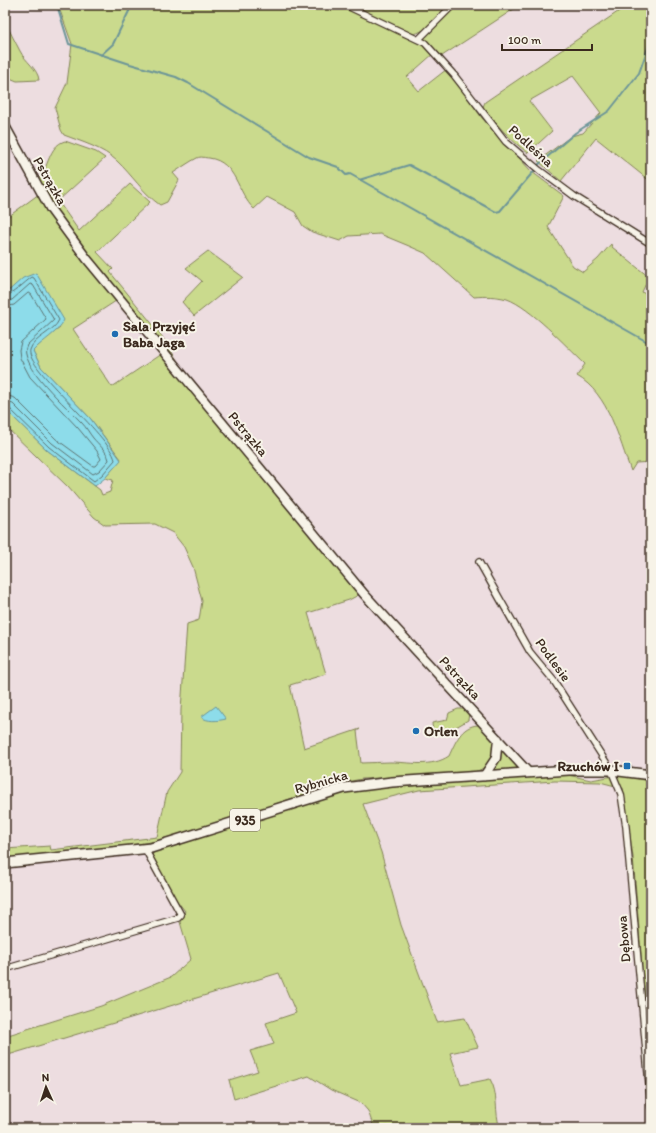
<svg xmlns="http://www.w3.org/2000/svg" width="656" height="1133" font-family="Itim,sans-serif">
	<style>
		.green { fill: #cada8d; stroke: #828256; fill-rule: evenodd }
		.water { fill: #8ddcea; stroke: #6c9598 }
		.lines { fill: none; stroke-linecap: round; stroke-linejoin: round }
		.shore { stroke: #5c7170; stroke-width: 1 }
		.stream { stroke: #6c9598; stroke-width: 2 }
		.minor-casing { stroke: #3b2a1e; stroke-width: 8 }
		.secondary-casing { stroke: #3b2a1e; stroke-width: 11 }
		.primary-casing { stroke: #3b2a1e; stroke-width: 12 }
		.minor { stroke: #f7f3e8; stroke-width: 5.5 }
		.secondary { stroke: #f7f3e8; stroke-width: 8 }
		.primary { stroke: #f7f3e8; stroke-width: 9 }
		.poi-dot { fill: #1f6fb2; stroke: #f7f3e8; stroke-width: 1.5 }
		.labels { text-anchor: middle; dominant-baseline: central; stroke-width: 4; stroke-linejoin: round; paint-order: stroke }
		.shield { fill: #f7f3e8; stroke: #73665b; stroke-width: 1 }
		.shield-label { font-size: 13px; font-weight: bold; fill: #3b2a1e }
		.street-label { font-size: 14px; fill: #3b2a1e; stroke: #f7f3e8 }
		.poi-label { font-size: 14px; font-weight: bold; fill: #3b2a1e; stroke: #f7f3e8; text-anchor: start }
	</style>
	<rect width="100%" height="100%" fill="#eddde0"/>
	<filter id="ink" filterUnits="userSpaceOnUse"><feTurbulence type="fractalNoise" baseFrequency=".025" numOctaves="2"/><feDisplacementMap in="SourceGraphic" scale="8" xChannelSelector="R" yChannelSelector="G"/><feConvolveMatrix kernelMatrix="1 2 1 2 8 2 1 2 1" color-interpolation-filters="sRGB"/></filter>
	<g filter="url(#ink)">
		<path class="green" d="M 58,5 L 342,5 L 426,46 L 433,54 L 407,77 L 419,91 L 447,69 L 482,118 L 532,172 L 564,196 L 548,227 L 573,266 L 583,272 L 598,259 L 611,244 L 612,247 L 649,277 L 642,292 L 651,298 L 651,462 L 636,463 L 631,471 C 619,440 609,394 577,376 L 585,364 C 566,346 530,307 507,299 C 496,296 485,296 474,297 L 425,253 L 409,246 L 380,234 L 349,236 L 340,241 L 312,232 L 303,226 L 295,212 L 267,197 L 254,209 C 237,193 237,162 209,158 C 205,158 201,156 197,158 C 189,162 181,168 173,173 L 179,180 L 167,202 L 160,205 C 143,193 132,175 117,161 C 103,148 82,142 64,135 L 61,130 L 55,108 L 67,83 L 72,44 Z
			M 350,5 L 449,5 C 439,14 427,33 412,34 Z
			M 458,5 L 520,5 L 442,56 L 423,39 Z
			M 628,5 L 651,5 L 651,182 L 596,138 L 561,181 L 538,161 L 571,136 L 583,133 L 601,113 L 573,76 L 529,101 L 552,131 L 528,153 C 510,140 497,125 483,107 L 485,102 Z
			M 5,20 C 9,31 15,41 20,51 C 25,61 38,69 39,80 L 17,81 L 5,76 Z
			M 65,141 L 96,152 L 105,158 L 58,201 L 79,231 L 130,184 L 150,202 L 97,252 L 113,269 L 110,272 L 159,332 L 177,360 L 176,362 L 255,455 L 366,591 L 349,600 L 308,613 L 326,674 L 290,685 L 304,748 L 360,729 L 357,731 L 361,763 C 371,763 380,762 390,762 C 410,762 431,768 449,756 C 455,743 461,726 478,725 C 500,733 499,766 474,772 L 362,779 L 330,785 L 244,815 L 157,841 L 93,851 L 5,859 L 5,849 L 50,846 L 51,850 L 157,837 L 167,792 L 180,772 L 181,710 L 187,624 L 199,620 L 202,601 L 193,567 L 184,547 L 173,533 L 155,524 L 105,525 L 94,517 L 68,487 L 5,426 L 5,409 L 47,450 L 100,490 L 102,495 L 110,492 L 113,480 L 105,478 L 121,459 L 90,418 L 41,367 L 33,351 L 44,340 L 60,328 L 10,289 L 5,294 L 5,219 L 39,194 L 38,180 C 49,168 48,146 65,141 ZM 122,297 L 161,354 L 112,387 L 73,329 Z
			M 208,251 L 243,277 L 194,316 L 182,302 L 202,281 L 186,268 Z
			M 458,709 L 466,709 L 469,713 L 468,720 L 456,727 L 433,734 L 432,723 L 447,720 L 449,713 Z
			M 502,748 L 514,761 L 518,769 L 494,771 Z
			M 563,774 L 591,780 L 619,775 L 651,781 L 651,1075 L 633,857 L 623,788 L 600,782 L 555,781 L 419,790 L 363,804 L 381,852 L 401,925 L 437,1022 L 465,1018 L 478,1047 L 450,1053 L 461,1085 L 490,1079 C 499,1094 494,1112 500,1128 L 389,1128 L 388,1126 L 374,1128 L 368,1111 L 361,1103 L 331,1090 L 309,1076 L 234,1099 L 229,1080 L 258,1071 L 250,1051 L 274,1044 L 266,1023 L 296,1013 L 279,973 L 5,1056 L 5,1036 L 101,1006 L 171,977 L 191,959 L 180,922 L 185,911 L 173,896 L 152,855 L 156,850 L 186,842 L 352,790 Z"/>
		<path class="water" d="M 36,273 L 64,320 C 58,333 43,340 33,351 L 41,367 L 90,418 L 121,460 L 105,478 L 95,486 L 47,450 L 5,409 L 5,294 L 23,278 Z
			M 216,706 L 226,719 C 218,721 207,722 201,717 Z"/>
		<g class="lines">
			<path class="shore" d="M 5,296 C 11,296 25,282 32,277 L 34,278 L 59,320 C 54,332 33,338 30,350 C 25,368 109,434 115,460 L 102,475 L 94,481 L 49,447 L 9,408 L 5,406
				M 5,301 L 12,300 L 30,284 L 33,285 L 54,320 L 27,345 C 16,363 69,409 82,423 C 86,427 89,433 93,438 C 98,444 107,451 109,460 L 99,471 L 93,474 L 52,443 L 13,404 L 5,401
				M 5,307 L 14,305 L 28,293 L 31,294 L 46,319 L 21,342 L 19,350 L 20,358 L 30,377 L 78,428 L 97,451 L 101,459 L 95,466 L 93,466 L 56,439 L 15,398 L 5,395"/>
			<path class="stream" d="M 57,5 L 69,44 L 130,64 L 176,77 L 188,83 L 309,157 L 338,167 L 346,175 L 350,174 L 651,344
				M 101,55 L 113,44 L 132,5
				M 538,165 L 575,133 L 609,111 L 639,73 L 651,39
				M 359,180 L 409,165 L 496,212 L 500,211 L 534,171"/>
			<defs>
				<path id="minor" d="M 345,5 L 425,43 L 454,75 L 506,142 L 539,170 L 574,196 L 651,244
					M 419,39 L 453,5
					M 479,562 L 530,652 L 554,681 L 611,770 L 621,794 L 626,827 L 651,1107
					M 5,969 L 178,918 L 181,915 L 145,849"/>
				<path id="secondary" d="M 5,126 L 51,210 L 87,259 L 364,594 L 528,772
					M 484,776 L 496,758 L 498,739"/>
				<path id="primary" d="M 5,863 L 151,848 L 344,788 L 392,782 L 569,770 L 611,770 L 651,775"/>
			</defs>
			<use href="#minor" class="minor-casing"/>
			<use href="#secondary" class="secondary-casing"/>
			<use href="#primary" class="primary-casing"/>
			<use href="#minor" class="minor"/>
			<use href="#secondary" class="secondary"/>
			<use href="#primary" class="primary"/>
		</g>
	</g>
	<g class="poi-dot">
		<circle cx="115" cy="334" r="4"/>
		<circle cx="416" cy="731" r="4"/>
		<rect x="623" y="762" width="8" height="8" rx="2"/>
	</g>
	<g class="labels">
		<rect class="shield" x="230" y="809" width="30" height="22" rx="3"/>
		<g class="shield-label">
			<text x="245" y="820">935</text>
		</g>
		<g class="street-label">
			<text transform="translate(531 146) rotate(42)">Podleśna</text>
			<text transform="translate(50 181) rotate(60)">Pstrązka</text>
			<text transform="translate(248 434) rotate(50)">Pstrązka</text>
			<text transform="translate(553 660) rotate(54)">Podlesie</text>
			<text transform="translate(460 678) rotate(47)">Pstrązka</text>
			<text transform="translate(321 782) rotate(-16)">Rybnicka</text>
			<text transform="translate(624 939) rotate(-95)">Dębowa</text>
		</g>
		<g class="poi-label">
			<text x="123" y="326">Sala Przyjęć<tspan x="123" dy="16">Baba Jaga</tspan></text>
			<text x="424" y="731">Orlen</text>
			<text x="619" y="766" text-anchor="end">Rzuchów I</text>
		</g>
	</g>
	<rect width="656" height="1133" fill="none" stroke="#f7f3e8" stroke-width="20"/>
	<rect x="10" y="10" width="636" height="1113" fill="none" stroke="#3b2a1e" stroke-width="1.5" filter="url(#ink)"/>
	<g transform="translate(46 1087) rotate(357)" stroke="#f7f3e8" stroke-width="3" paint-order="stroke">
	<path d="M0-3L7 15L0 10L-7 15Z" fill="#3b2a1e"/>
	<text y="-6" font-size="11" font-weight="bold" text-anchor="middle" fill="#3b2a1e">N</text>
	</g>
	<path d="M502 44v6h90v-6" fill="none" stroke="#3b2a1e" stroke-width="2"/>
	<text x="508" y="44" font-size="12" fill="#3b2a1e" stroke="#f7f3e8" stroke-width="3" paint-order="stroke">100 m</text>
</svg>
